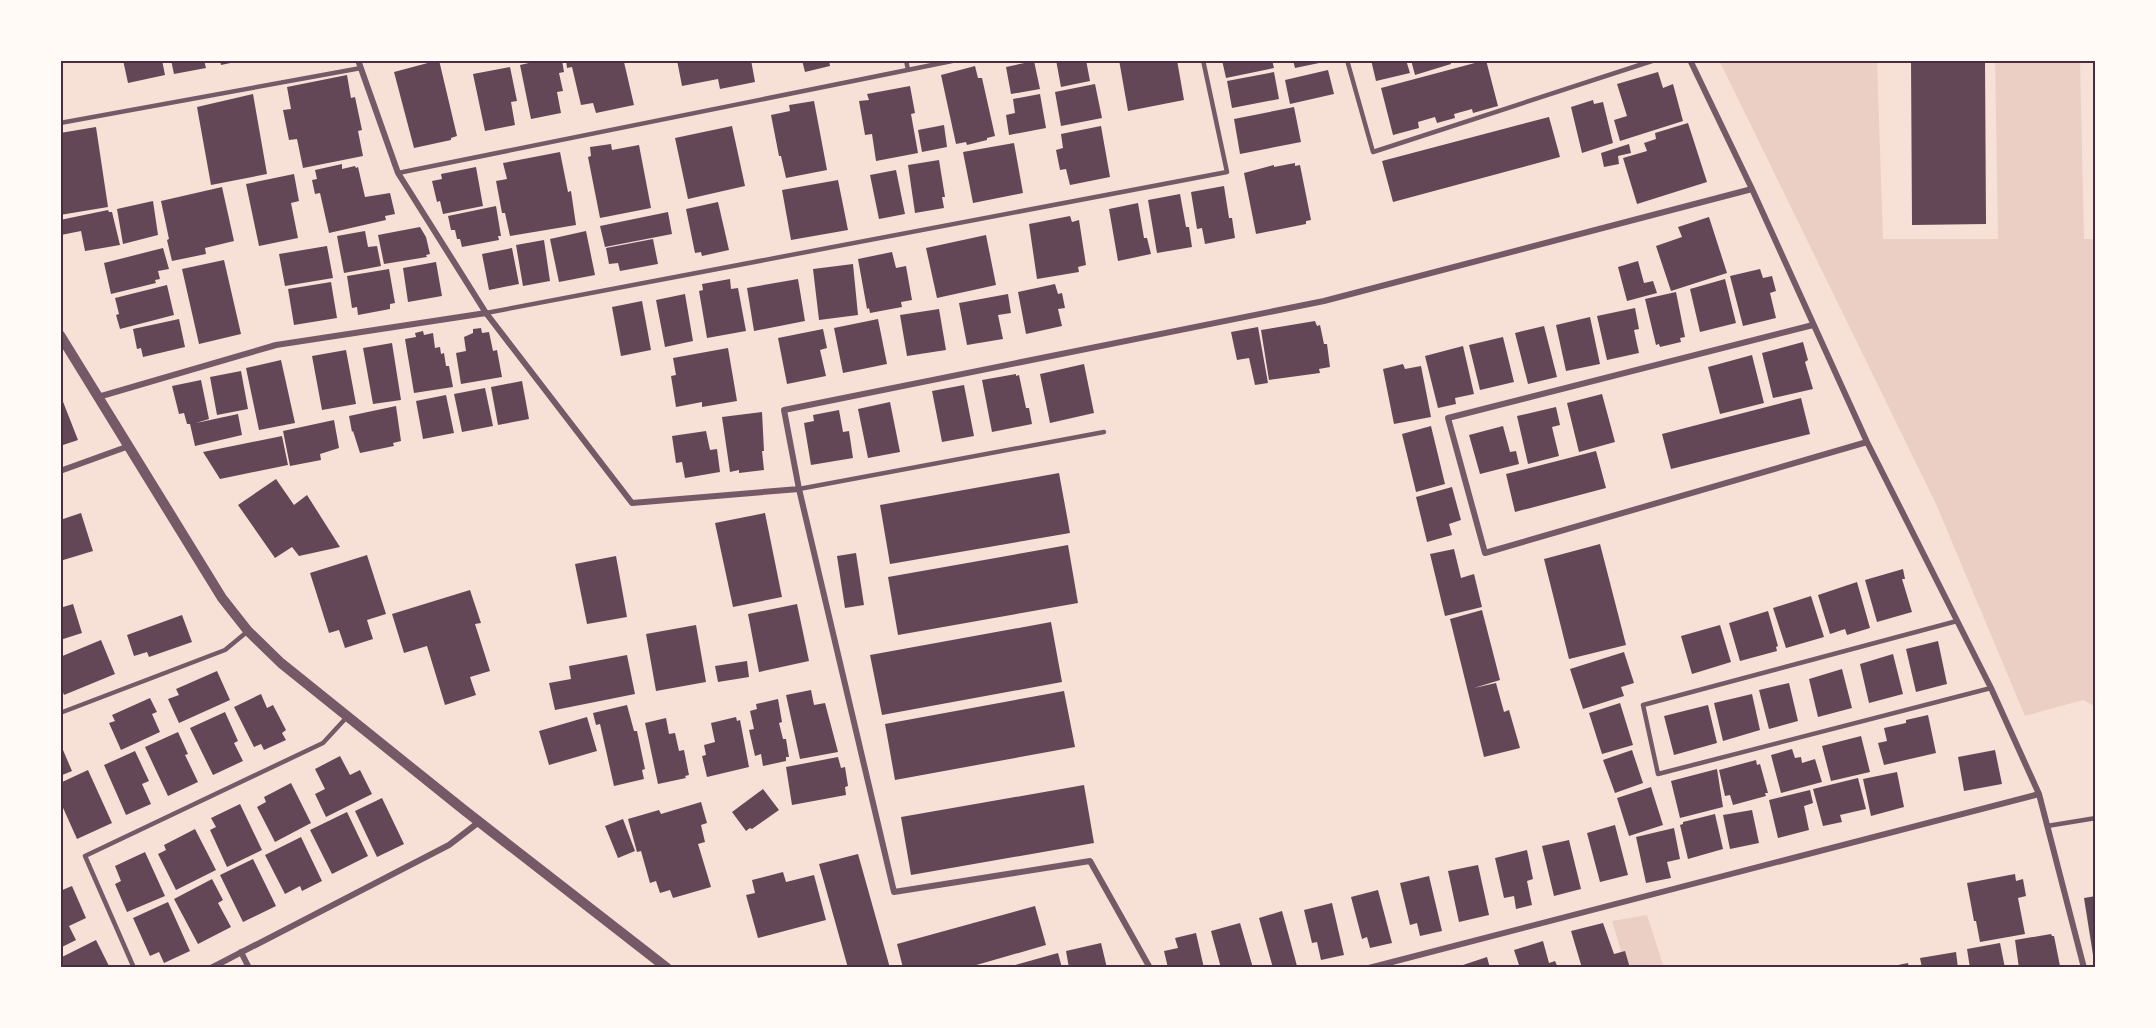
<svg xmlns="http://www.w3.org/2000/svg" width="2156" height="1028" font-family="Manrope,sans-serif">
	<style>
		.green { fill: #ebcfc5 }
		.building { fill: #644757 }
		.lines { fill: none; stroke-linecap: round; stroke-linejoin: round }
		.service { stroke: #755966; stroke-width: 4.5 }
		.minor { stroke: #755966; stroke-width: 6 }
		.tertiary { stroke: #755966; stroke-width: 10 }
		.neatline { fill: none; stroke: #4a2c40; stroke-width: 2 }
	</style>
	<rect width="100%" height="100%" fill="#f7e1d7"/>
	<path class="green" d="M 1719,60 L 1877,60 L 1883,239 L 1998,239 L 1995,60 L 2080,60 L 2084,239 L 2092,239 L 2096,246 L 2096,707 L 2083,700 L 2025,716 L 1936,504 Z
		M 1647,915 L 1664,968 L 1626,968 L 1612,921 Z"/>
	<path class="building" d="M 123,60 L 162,60 L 165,75 L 128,83 Z
		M 171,60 L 204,60 L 206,68 L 174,74 Z
		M 220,60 L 240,60 L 240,61 L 221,65 Z
		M 439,60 L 457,136 L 451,138 L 451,140 L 414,148 L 394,72 Z
		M 542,60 L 562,60 L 564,72 L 559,73 L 563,91 L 557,92 L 561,113 L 531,119 L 520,65 Z
		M 566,60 L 621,60 L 621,63 L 624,62 L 634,105 L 596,113 L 593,103 L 581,105 L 572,67 L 567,68 Z
		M 677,60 L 751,60 L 755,82 L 720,89 L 718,79 L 682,86 Z
		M 802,60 L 829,60 L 830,66 L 805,72 Z
		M 1056,60 L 1086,60 L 1090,81 L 1061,87 Z
		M 1119,60 L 1177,60 L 1184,100 L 1128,111 Z
		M 1222,60 L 1272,60 L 1274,68 L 1226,78 Z
		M 1293,60 L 1323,60 L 1324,62 L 1295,68 Z
		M 1371,60 L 1406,60 L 1410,73 L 1376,81 Z
		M 1411,60 L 1450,60 L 1451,64 L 1415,75 Z
		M 1486,60 L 1498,106 L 1473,113 L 1472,109 L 1454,114 L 1455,118 L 1437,123 L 1435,117 L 1418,122 L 1419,128 L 1393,135 L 1381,88 Z
		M 1911,60 L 1985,60 L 1986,224 L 1912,225 Z
		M 1034,61 L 1040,89 L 1011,94 L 1006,67 Z
		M 975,66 L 978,78 L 982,78 L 995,136 L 987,138 L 987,140 L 967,145 L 966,142 L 956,144 L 941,75 Z
		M 510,67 L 517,101 L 511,102 L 515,125 L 485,131 L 473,74 Z
		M 1328,70 L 1334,94 L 1290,104 L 1285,80 Z
		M 1274,72 L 1279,99 L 1232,108 L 1227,81 Z
		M 1658,72 L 1663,88 L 1673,84 L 1683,121 L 1620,141 L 1614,120 L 1627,116 L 1617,84 Z
		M 347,75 L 351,98 L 355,97 L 362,130 L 358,131 L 363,156 L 303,168 L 297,139 L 289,140 L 283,110 L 291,109 L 287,87 Z
		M 1095,84 L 1102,118 L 1061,126 L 1055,92 Z
		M 910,86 L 915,113 L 911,114 L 918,153 L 876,161 L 872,134 L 865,135 L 859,101 L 869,100 L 867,94 Z
		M 253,94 L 267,174 L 211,185 L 197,107 Z
		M 1040,94 L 1046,128 L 1009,135 L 1006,115 L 1015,113 L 1013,99 Z
		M 1593,100 L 1594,104 L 1603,102 L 1613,143 L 1582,153 L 1571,107 Z
		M 814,101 L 827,170 L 786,178 L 781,156 L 779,156 L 771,115 L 790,111 L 789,105 Z
		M 1294,107 L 1301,142 L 1240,154 L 1234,119 Z
		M 1549,117 L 1560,157 L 1393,202 L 1382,161 Z
		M 1688,123 L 1707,182 L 1637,204 L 1623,158 L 1647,151 L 1644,143 L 1656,139 L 1655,133 Z
		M 944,125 L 947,147 L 922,152 L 918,130 Z
		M 732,126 L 745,186 L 688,199 L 675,138 Z
		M 1101,126 L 1110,177 L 1070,185 L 1066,169 L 1060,170 L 1056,150 L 1063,148 L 1061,134 Z
		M 96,127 L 108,207 L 60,215 L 60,133 Z
		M 1014,143 L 1023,193 L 973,203 L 963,152 Z
		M 611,144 L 612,150 L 639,145 L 651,208 L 600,218 L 588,157 L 591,156 L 590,147 Z
		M 1629,144 L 1631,153 L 1618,156 L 1619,164 L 1604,167 L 1601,153 Z
		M 560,152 L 568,192 L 571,191 L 576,225 L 510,236 L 505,213 L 502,213 L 496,181 L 507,179 L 503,163 Z
		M 939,160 L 945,197 L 942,197 L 944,208 L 915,213 L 908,165 Z
		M 1295,163 L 1295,166 L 1300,165 L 1311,220 L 1306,221 L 1306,224 L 1256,234 L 1244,173 L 1274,165 L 1274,167 Z
		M 342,164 L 342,169 L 355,166 L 356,168 L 358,167 L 365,197 L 390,193 L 395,214 L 385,216 L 386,220 L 329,233 L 320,193 L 315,194 L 312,180 L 317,179 L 315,170 Z
		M 476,167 L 483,206 L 443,214 L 440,201 L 437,202 L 432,181 L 442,179 L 441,174 Z
		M 896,170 L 905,214 L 879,219 L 870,175 Z
		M 294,174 L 299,201 L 291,203 L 298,238 L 259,246 L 246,184 Z
		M 838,180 L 848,230 L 791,240 L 782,190 Z
		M 1224,186 L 1229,218 L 1232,218 L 1235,238 L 1205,244 L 1202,228 L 1197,229 L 1191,192 Z
		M 222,187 L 234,241 L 205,248 L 206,254 L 172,261 L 167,240 L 169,239 L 161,201 Z
		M 1180,194 L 1186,227 L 1189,227 L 1192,247 L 1157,253 L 1148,200 Z
		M 153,201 L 158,235 L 123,244 L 117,209 Z
		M 718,202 L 729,250 L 702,256 L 701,252 L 695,253 L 686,209 Z
		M 1138,203 L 1144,238 L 1147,238 L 1151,254 L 1118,261 L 1109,209 Z
		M 496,206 L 501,236 L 498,236 L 499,240 L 462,247 L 460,239 L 457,239 L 455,230 L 451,230 L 448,216 Z
		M 108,210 L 109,212 L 112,212 L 120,245 L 85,251 L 81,231 L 61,235 L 60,220 Z
		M 668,212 L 672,234 L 605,247 L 600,226 Z
		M 1070,216 L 1072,222 L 1079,220 L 1086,265 L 1078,267 L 1079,272 L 1037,279 L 1029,224 Z
		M 1709,217 L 1727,273 L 1671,291 L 1656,246 L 1682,237 L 1678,227 Z
		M 420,227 L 426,237 L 430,254 L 426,255 L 427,257 L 384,264 L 378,235 Z
		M 365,231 L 368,247 L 377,246 L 381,266 L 344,273 L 337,236 Z
		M 586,231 L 595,275 L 559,282 L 550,239 Z
		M 986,235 L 996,285 L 937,298 L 926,248 Z
		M 653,239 L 658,264 L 620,271 L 618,263 L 609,264 L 606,248 Z
		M 544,240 L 550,281 L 523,286 L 516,245 Z
		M 327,246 L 333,278 L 285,286 L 279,254 Z
		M 163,248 L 169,269 L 158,271 L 160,279 L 155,280 L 156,283 L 111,294 L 104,263 Z
		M 512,248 L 519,284 L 489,290 L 482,254 Z
		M 892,252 L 896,268 L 906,266 L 912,300 L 901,302 L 902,307 L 870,313 L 869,308 L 867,309 L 858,259 Z
		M 224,260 L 241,334 L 199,344 L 182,269 Z
		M 1638,261 L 1644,283 L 1653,281 L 1657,293 L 1627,301 L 1618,267 Z
		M 436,262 L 442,296 L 408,302 L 403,268 Z
		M 853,264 L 858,315 L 819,320 L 813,269 Z
		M 389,269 L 395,303 L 390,304 L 390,309 L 358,315 L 357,307 L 352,308 L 347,276 Z
		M 1760,269 L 1763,278 L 1772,276 L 1776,291 L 1770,293 L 1776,318 L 1743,326 L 1730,276 Z
		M 730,279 L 731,289 L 738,288 L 746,331 L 707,338 L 699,291 L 703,290 L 702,284 Z
		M 798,279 L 805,321 L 754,331 L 747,288 Z
		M 1725,279 L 1736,323 L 1700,332 L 1690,289 Z
		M 331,282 L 337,318 L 294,325 L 288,289 Z
		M 1055,284 L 1058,294 L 1062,293 L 1065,308 L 1058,309 L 1062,326 L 1026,334 L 1018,292 Z
		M 167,285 L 174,315 L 120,329 L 116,315 L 119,314 L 115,298 Z
		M 1676,292 L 1685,337 L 1680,338 L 1681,342 L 1660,347 L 1659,344 L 1656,345 L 1645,299 Z
		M 685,294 L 693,341 L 665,347 L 656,300 Z
		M 1008,294 L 1011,313 L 998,315 L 1003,339 L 967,345 L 959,303 Z
		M 642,301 L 651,350 L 621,356 L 612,307 Z
		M 1635,308 L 1639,329 L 1634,330 L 1639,353 L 1607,360 L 1597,316 Z
		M 939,309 L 946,350 L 907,356 L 900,315 Z
		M 1590,317 L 1600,364 L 1566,371 L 1556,325 Z
		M 179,319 L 185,347 L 143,357 L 141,348 L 137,349 L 133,329 Z
		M 878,319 L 887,364 L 843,373 L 834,328 Z
		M 1315,321 L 1317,326 L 1320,325 L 1324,344 L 1327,344 L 1330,367 L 1319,369 L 1320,373 L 1269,380 L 1261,330 Z
		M 1544,326 L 1557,377 L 1528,384 L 1515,333 Z
		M 1258,327 L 1268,383 L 1255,385 L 1249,358 L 1237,360 L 1231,332 Z
		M 481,328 L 482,333 L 489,332 L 493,351 L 497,350 L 502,377 L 461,384 L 456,353 L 466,351 L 464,337 L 473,333 L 473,329 Z
		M 823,329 L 827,348 L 820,350 L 826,376 L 787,384 L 778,338 Z
		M 423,331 L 424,335 L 433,333 L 435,348 L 440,347 L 441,354 L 444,353 L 446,366 L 449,366 L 453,387 L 414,393 L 405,339 L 416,337 L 415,333 Z
		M 1503,337 L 1514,382 L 1480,390 L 1469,345 Z
		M 1803,342 L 1808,360 L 1805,362 L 1813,389 L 1773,398 L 1762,353 Z
		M 392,343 L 401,400 L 373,404 L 363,348 Z
		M 1463,346 L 1474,394 L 1455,398 L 1456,404 L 1438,408 L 1425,356 Z
		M 728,348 L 737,401 L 702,407 L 702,402 L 676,407 L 671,376 L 676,375 L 673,358 Z
		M 346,350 L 356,404 L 322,410 L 312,356 Z
		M 1752,355 L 1764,403 L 1720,414 L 1708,367 Z
		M 281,360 L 295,423 L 259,430 L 246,368 Z
		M 1084,364 L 1094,413 L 1050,423 L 1040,374 Z
		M 1403,364 L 1405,369 L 1421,366 L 1431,417 L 1394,424 L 1383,369 Z
		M 241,371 L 248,409 L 217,415 L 210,377 Z
		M 1016,374 L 1016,376 L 1019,375 L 1026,408 L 1029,408 L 1032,424 L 992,432 L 982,380 Z
		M 201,380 L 209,419 L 196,423 L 238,414 L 242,435 L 195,446 L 190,424 L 187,424 L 184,413 L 179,414 L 172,386 Z
		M 522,381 L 529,419 L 498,425 L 491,387 Z
		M 964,385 L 974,436 L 942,442 L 932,391 Z
		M 485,388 L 493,426 L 462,432 L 454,394 Z
		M 60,394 L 78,440 L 60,446 Z
		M 1602,394 L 1615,442 L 1579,452 L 1567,403 Z
		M 446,395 L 454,433 L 423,439 L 416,401 Z
		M 1801,398 L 1810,434 L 1671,469 L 1662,434 Z
		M 890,402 L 900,452 L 868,458 L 858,409 Z
		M 396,406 L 401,441 L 393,443 L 394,446 L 360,453 L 353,431 L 352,432 L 349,416 Z
		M 1556,407 L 1560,425 L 1552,427 L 1559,456 L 1528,464 L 1517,416 Z
		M 839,410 L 843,432 L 849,431 L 853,458 L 811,465 L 804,423 L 814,421 L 813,415 Z
		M 762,412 L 764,451 L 762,451 L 764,470 L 739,473 L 739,470 L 730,472 L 722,417 Z
		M 334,420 L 339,448 L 320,454 L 321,460 L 290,466 L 283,431 Z
		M 1431,426 L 1445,484 L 1416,492 L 1402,434 Z
		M 1503,426 L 1510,452 L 1516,451 L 1519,464 L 1480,474 L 1469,435 Z
		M 706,431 L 710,450 L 717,449 L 720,472 L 685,478 L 682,462 L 676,463 L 672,436 Z
		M 282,436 L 288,465 L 220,479 L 203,452 Z
		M 1596,451 L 1606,488 L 1515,512 L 1506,474 Z
		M 1059,473 L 1070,533 L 890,564 L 880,505 Z
		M 276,479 L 294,505 L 307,495 L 340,547 L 299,556 L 292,547 L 275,558 L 238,505 Z
		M 1452,487 L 1461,520 L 1449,524 L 1452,535 L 1427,542 L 1416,497 Z
		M 81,513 L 93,551 L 60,561 L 60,520 Z
		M 765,513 L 782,597 L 733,607 L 715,523 Z
		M 1600,544 L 1626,645 L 1569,659 L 1544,559 Z
		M 1068,545 L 1078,603 L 898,635 L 888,577 Z
		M 1454,549 L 1461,578 L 1474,574 L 1482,607 L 1445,616 L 1430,554 Z
		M 856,553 L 864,605 L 845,608 L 837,556 Z
		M 367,555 L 386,614 L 367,620 L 373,639 L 345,648 L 339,630 L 329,633 L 310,573 Z
		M 616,556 L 627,617 L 587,624 L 575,564 Z
		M 1903,569 L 1905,579 L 1902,579 L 1912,612 L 1877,622 L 1865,580 Z
		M 1857,582 L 1870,628 L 1847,635 L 1845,629 L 1830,634 L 1818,595 Z
		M 470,590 L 481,623 L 475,624 L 490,671 L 470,677 L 476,695 L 445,705 L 427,646 L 404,653 L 392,614 Z
		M 1811,596 L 1824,637 L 1786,648 L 1773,608 Z
		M 73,604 L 82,633 L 60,640 L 60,608 Z
		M 797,604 L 809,661 L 759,672 L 748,614 Z
		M 1482,610 L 1500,680 L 1474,688 L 1496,683 L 1504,712 L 1509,710 L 1520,748 L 1484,757 L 1450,619 Z
		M 1768,611 L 1778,646 L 1776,647 L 1777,651 L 1740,661 L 1729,623 Z
		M 182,615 L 192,642 L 149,657 L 147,652 L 134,656 L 127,635 Z
		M 1051,622 L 1062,682 L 882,715 L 870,655 Z
		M 696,625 L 706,682 L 656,691 L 646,634 Z
		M 1720,625 L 1731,662 L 1692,674 L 1681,636 Z
		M 101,640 L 115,674 L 64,695 L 60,685 L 60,657 Z
		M 1938,641 L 1947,684 L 1916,692 L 1906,649 Z
		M 1624,652 L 1634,683 L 1621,687 L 1624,696 L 1583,709 L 1570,669 Z
		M 1893,654 L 1903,694 L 1869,703 L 1860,664 Z
		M 627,655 L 635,694 L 555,710 L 549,683 L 571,679 L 569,666 Z
		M 747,661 L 749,677 L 718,682 L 715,666 Z
		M 1842,669 L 1852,708 L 1818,717 L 1809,679 Z
		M 217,671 L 230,700 L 179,723 L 168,699 L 179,695 L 176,689 Z
		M 1789,683 L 1798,721 L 1769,729 L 1759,690 Z
		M 811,690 L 814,705 L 825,703 L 838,752 L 800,759 L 786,695 Z
		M 1064,691 L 1075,747 L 895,780 L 885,724 Z
		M 261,694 L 267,708 L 273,705 L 286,730 L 282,733 L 286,740 L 264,750 L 261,744 L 254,747 L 234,707 Z
		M 1752,694 L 1760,730 L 1723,741 L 1714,703 Z
		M 150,698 L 157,712 L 152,714 L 160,732 L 121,750 L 109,723 L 115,721 L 112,715 Z
		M 778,699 L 782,722 L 779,723 L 783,739 L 786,739 L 789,757 L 786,757 L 786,761 L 763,766 L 761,754 L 755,756 L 749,730 L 754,729 L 750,711 L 757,709 L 756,704 Z
		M 1620,703 L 1633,745 L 1602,754 L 1589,713 Z
		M 627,705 L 634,731 L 637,731 L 645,769 L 642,770 L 644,779 L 614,786 L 600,724 L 596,725 L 593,713 Z
		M 1708,705 L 1717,743 L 1674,755 L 1664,716 Z
		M 225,712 L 238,741 L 234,743 L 243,761 L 213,775 L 190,728 Z
		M 1928,715 L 1936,753 L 1884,765 L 1878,743 L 1887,741 L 1884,728 L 1906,723 L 1906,720 Z
		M 587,717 L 597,751 L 549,765 L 539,731 Z
		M 736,717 L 737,721 L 740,720 L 749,767 L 707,777 L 702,756 L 706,755 L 704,745 L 715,742 L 711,723 Z
		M 666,718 L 669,734 L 675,733 L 679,751 L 684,750 L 689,775 L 685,776 L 686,778 L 658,784 L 645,723 Z
		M 178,732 L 188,754 L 185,755 L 198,782 L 168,796 L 145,747 Z
		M 1861,736 L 1870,772 L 1831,781 L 1822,746 Z
		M 60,743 L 72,771 L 60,776 Z
		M 1792,749 L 1795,758 L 1801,757 L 1802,763 L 1815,759 L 1822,782 L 1781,793 L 1771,755 Z
		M 1632,750 L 1643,783 L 1615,793 L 1603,760 Z
		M 1995,750 L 2002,784 L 1964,791 L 1958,757 Z
		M 135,751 L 149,781 L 142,784 L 151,804 L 126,815 L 104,765 Z
		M 340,756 L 350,775 L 360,770 L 372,794 L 326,817 L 315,794 L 325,789 L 315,769 Z
		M 838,757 L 841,768 L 845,767 L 848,786 L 845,787 L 846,795 L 792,805 L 786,767 Z
		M 1756,760 L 1757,765 L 1760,764 L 1768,793 L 1765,793 L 1766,796 L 1733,805 L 1730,795 L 1725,796 L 1719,770 Z
		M 1717,769 L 1723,807 L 1680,818 L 1671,781 Z
		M 88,770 L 112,823 L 77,839 L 60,801 L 60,783 Z
		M 1897,772 L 1904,807 L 1871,816 L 1863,779 Z
		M 1858,778 L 1866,809 L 1840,815 L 1842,822 L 1823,826 L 1813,789 Z
		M 291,783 L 311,823 L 275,842 L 257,807 L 266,802 L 264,797 Z
		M 1084,785 L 1094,843 L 911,875 L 901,817 Z
		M 1651,787 L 1663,825 L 1629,836 L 1617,798 Z
		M 763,789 L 779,810 L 752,829 L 750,828 L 746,831 L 732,812 Z
		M 1810,790 L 1813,803 L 1804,806 L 1809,830 L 1778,838 L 1769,800 Z
		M 382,798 L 404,844 L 377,857 L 355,811 Z
		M 701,802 L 707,823 L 701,825 L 705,842 L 698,844 L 711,887 L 673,898 L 670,890 L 660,893 L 656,881 L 650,883 L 641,851 L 637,852 L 628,819 L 659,810 L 661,814 Z
		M 240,804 L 262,850 L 227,867 L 210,830 L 216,827 L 211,818 Z
		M 1752,810 L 1759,843 L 1730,849 L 1723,815 Z
		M 347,812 L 368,856 L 332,874 L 310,830 Z
		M 1715,814 L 1723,849 L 1688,859 L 1680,825 L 1683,824 L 1683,822 Z
		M 623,819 L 635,851 L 618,858 L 605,826 Z
		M 1615,825 L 1628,875 L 1600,882 L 1587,833 Z
		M 1674,828 L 1680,859 L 1667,862 L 1671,878 L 1646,883 L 1636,837 Z
		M 195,829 L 216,870 L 176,890 L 158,854 L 166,850 L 164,845 Z
		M 301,837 L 322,881 L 302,891 L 300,886 L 285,894 L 265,855 Z
		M 1569,840 L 1581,889 L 1554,896 L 1542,846 Z
		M 1527,850 L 1533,879 L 1527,881 L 1532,905 L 1516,909 L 1514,896 L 1504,898 L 1495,858 Z
		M 145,852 L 165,896 L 127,912 L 115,884 L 121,881 L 115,866 Z
		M 858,854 L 890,968 L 848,968 L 819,864 Z
		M 253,859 L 276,906 L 243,922 L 220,875 Z
		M 1478,865 L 1489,915 L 1459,922 L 1448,871 Z
		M 783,872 L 786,882 L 814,875 L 826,920 L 758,938 L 746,895 L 755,893 L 752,880 Z
		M 2015,874 L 2016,881 L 2023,879 L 2026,896 L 2018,898 L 2025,934 L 1980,942 L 1976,921 L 1974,921 L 1967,883 Z
		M 1429,876 L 1442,931 L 1420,936 L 1417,923 L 1410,925 L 1400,883 Z
		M 212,879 L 223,900 L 218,903 L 231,927 L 198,944 L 174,899 Z
		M 72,886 L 86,918 L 69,926 L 76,940 L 60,948 L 60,891 Z
		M 1378,890 L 1392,943 L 1370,948 L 1367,937 L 1362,939 L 1351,897 Z
		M 2096,896 L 2096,954 L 2093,955 L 2084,898 Z
		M 168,902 L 190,951 L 164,963 L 159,952 L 150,956 L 133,918 Z
		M 1332,903 L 1344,955 L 1321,960 L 1317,942 L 1312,943 L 1304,910 Z
		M 1035,906 L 1046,945 L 966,968 L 903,968 L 897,944 Z
		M 1282,911 L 1297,966 L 1291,968 L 1273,968 L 1259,918 Z
		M 1240,923 L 1253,968 L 1221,968 L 1211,931 Z
		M 1603,923 L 1614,954 L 1625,951 L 1630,968 L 1582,968 L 1571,931 Z
		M 1196,933 L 1204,968 L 1168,968 L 1164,951 L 1178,948 L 1175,938 Z
		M 2051,934 L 2052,936 L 2054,936 L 2060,966 L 2019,968 L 2015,940 Z
		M 96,940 L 110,968 L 63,968 L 60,958 Z
		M 1543,941 L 1549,963 L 1555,961 L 1558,968 L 1520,968 L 1514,950 Z
		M 1101,943 L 1107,968 L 1069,968 L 1066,951 Z
		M 2000,943 L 2005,968 L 1970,968 L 1967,949 Z
		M 1956,952 L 1958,968 L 1922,968 L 1920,958 Z
		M 1058,953 L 1062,968 L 1008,968 L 1008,967 Z
		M 1487,957 L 1490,968 L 1454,968 Z
		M 1908,963 L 1909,968 L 1888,968 L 1888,967 Z"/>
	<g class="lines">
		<path class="service" d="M 906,60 L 908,70
			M 1347,60 L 1373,152 L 1655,60
			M 60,123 L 361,68
			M 398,173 L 957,60
			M 486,313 L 1227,172 L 1203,60
			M 799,489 L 1104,432
			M 1957,621 L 1643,705 L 1658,774 L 1991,688
			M 60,713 L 225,650 L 248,631
			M 2047,826 L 2096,818
			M 134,968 L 85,856 L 323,743 L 346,718"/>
		<path class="minor" d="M 358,60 L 398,173 L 486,313 L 632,503 L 799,489
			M 1690,60 L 1752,189 L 1867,442 L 1991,688 L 2039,794 L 2084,968
			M 1813,325 L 1448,418 L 1485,553 L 1867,442
			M 98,397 L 276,345 L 486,313
			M 60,471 L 129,446
			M 241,952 L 249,968
			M 211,968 L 449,845 L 479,822
			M 1150,968 L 1090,861 L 894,892 L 799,489 L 784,410 L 1324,301 L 1752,189
			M 1369,968 L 2039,794"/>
		<path class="tertiary" d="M 60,335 L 222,598 L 248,631 L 281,663 L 464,810 L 667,968"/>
	</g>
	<rect width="2156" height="1028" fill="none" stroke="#fffaf5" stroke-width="123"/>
	<rect x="62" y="62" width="2032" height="904" class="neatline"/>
</svg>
